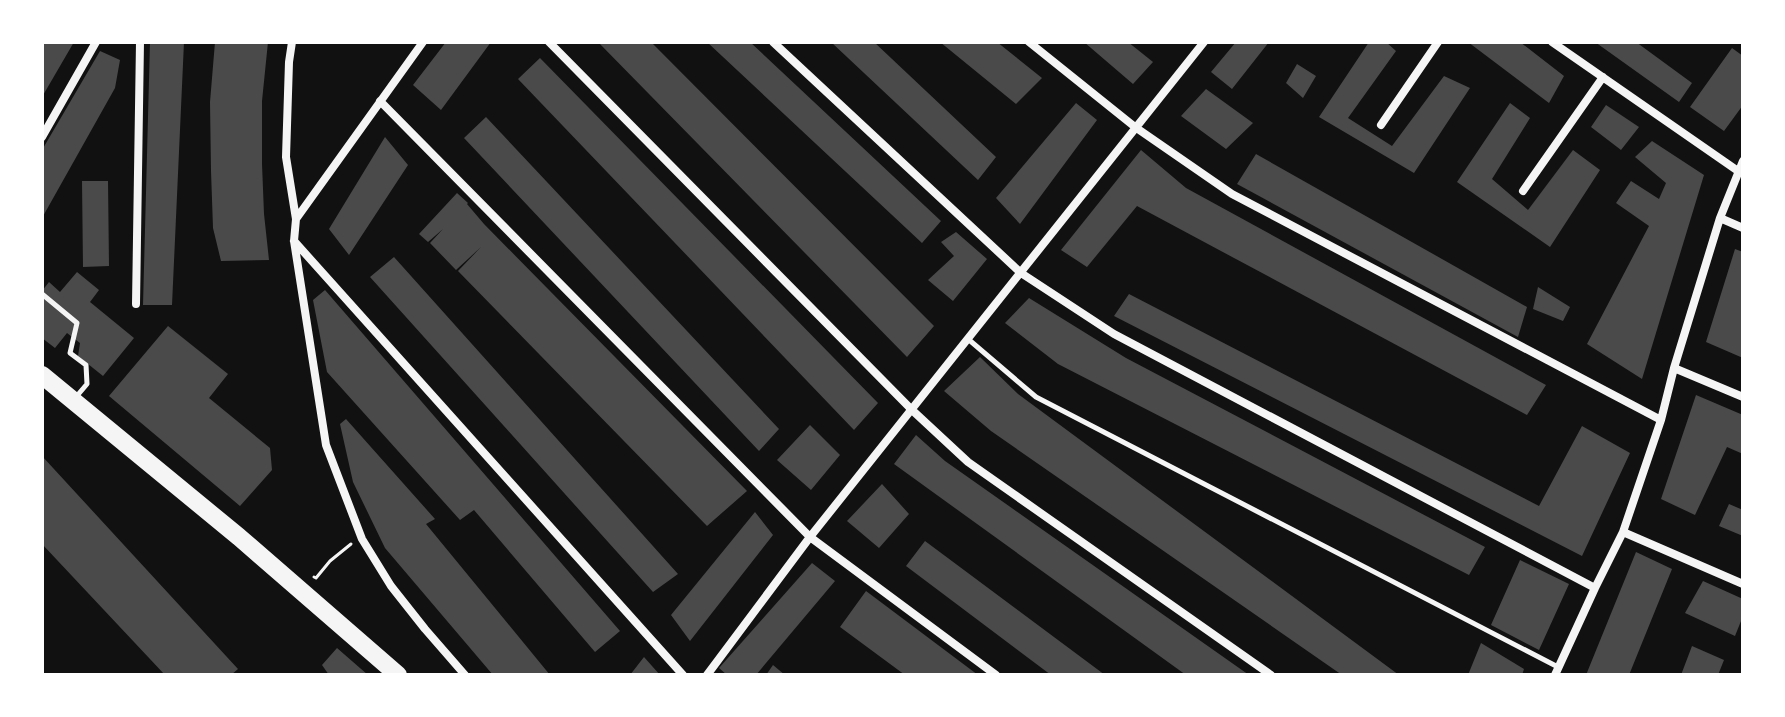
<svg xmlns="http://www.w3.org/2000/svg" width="1785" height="717" font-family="Lato,sans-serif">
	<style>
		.building { fill: #4a4a4a }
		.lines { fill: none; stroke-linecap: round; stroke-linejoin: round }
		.path { stroke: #f5f5f5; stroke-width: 3 }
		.service { stroke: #f5f5f5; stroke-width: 5 }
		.minor { stroke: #f5f5f5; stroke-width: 8 }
		.primary { stroke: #f5f5f5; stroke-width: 18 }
	</style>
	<rect width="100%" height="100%" fill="#111"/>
	<path class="building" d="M 42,42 L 74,42 L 42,97 Z
		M 150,42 L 184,42 L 172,305 L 143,305 Z
		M 215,42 L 268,42 L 262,101 L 262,164 L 264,214 L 269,260 L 221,261 L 213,228 L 211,171 L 210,102 Z
		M 446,42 L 491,42 L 441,110 L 413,85 Z
		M 598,42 L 651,42 L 934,326 L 907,357 Z
		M 707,42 L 750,42 L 941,221 L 922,243 Z
		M 831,42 L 874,42 L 996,157 L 978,180 Z
		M 940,42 L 997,42 L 1042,78 L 1016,104 Z
		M 1084,42 L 1128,42 L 1153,62 L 1133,84 Z
		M 1236,42 L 1269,42 L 1232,89 L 1211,72 Z
		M 1369,42 L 1386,42 L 1396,51 L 1348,118 L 1392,146 L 1444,76 L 1470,88 L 1414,173 L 1319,117 Z
		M 1468,42 L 1520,42 L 1564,76 L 1549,103 Z
		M 1595,42 L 1636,42 L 1692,83 L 1679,102 Z
		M 1732,48 L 1743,56 L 1743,105 L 1724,131 L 1690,107 Z
		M 100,51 L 120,60 L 115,88 L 42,218 L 42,150 Z
		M 540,58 L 878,403 L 854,430 L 518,79 Z
		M 1297,64 L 1316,76 L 1303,98 L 1286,83 Z
		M 1206,89 L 1253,123 L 1226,149 L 1181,116 Z
		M 1076,103 L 1097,120 L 1020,224 L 996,198 Z
		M 1510,103 L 1530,118 L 1492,179 L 1528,210 L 1573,150 L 1600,170 L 1550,247 L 1457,182 Z
		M 1606,105 L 1639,127 L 1621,150 L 1591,127 Z
		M 486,117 L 779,429 L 759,451 L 464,138 Z
		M 385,137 L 408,165 L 349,255 L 329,229 Z
		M 1652,141 L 1704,175 L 1642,379 L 1587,344 L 1649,226 L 1616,203 L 1631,181 L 1659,199 L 1666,183 L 1635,157 Z
		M 1141,150 L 1186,188 L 1546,385 L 1527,415 L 1137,206 L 1087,267 L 1061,250 Z
		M 1256,154 L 1527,307 L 1518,337 L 1237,184 Z
		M 82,181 L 108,181 L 109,266 L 83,267 Z
		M 457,193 L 468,203 L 467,204 L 484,224 L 747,491 L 707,526 L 458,271 L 481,247 L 456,270 L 430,243 L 443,229 L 428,242 L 419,234 Z
		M 956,232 L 987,259 L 953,301 L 928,280 L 954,256 L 941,242 Z
		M 1735,249 L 1743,252 L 1743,358 L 1706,342 Z
		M 394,257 L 678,574 L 653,592 L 370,277 Z
		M 77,272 L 99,290 L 90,302 L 134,338 L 103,376 L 78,356 L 80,343 L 67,333 L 55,348 L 42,338 L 42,291 L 49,282 L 60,292 Z
		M 1538,287 L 1570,307 L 1563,321 L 1533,309 Z
		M 325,290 L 620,631 L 595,652 L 474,510 L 460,520 L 327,372 L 313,300 Z
		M 1129,294 L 1539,506 L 1582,426 L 1630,453 L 1582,556 L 1114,316 Z
		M 1029,298 L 1126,358 L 1485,547 L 1469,575 L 1058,364 L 1005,323 Z
		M 168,326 L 228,374 L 209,398 L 270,448 L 272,470 L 240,506 L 109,396 Z
		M 980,357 L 1018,394 L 1399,675 L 1342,675 L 991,431 L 944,391 Z
		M 1696,395 L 1743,415 L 1743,454 L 1727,447 L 1695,515 L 1661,499 Z
		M 346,419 L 435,519 L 426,524 L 550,675 L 493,675 L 385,548 L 353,482 L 340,424 Z
		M 810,425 L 840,455 L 811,490 L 777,460 Z
		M 916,435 L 945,461 L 1249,675 L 1186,675 L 894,464 Z
		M 42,456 L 238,669 L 231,675 L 165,675 L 42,544 Z
		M 882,484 L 909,514 L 879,548 L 847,521 Z
		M 1729,504 L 1743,510 L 1743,536 L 1719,526 Z
		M 755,512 L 773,535 L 690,641 L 671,615 Z
		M 925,541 L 1105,675 L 1051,675 L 906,566 Z
		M 1636,552 L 1672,569 L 1629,675 L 1586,675 Z
		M 1520,560 L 1569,584 L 1539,650 L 1491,625 Z
		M 812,563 L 835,581 L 756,675 L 727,675 L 719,668 Z
		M 1703,581 L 1743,599 L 1743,616 L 1735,636 L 1685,613 Z
		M 866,591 L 978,675 L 905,675 L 840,627 Z
		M 1481,643 L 1524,669 L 1522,675 L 1468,675 Z
		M 1692,646 L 1724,660 L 1718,675 L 1681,675 Z
		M 337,648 L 368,675 L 329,675 L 322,665 Z
		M 644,657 L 660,675 L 630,675 Z
		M 773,665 L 785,675 L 766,675 Z"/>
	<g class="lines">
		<path class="path" d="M 314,577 L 316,578 L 330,561 L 351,544"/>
		<path class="service" d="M 42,294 L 77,323 L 70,353 L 86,365 L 87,384 L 76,397
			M 968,339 L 1036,397 L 1558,667"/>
		<path class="minor" d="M 292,42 L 289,62 L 286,157 L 296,219
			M 423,42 L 296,219 L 294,241 L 326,445 L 362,539 L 391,586 L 425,629 L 465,675
			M 549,42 L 912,410 L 968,462 L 1271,675
			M 773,42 L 1021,273 L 1114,334 L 1595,588
			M 1029,42 L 1135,127 L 1232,194 L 1661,420
			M 1552,42 L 1738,171
			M 380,101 L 810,537 L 996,675
			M 1381,125 L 1438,42
			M 42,137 L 96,42
			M 1523,191 L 1603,77
			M 1720,218 L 1743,228
			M 294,241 L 683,675
			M 136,304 L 140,42
			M 1674,368 L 1743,397
			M 1623,532 L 1743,584
			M 707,675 L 810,537 L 1204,42
			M 1555,675 L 1595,588 L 1623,532 L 1661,420 L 1674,368 L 1720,218 L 1743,161"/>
		<path class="primary" d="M 42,375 L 239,537 L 398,675"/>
	</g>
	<rect width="1785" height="717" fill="none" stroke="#ffffff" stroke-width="88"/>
</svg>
